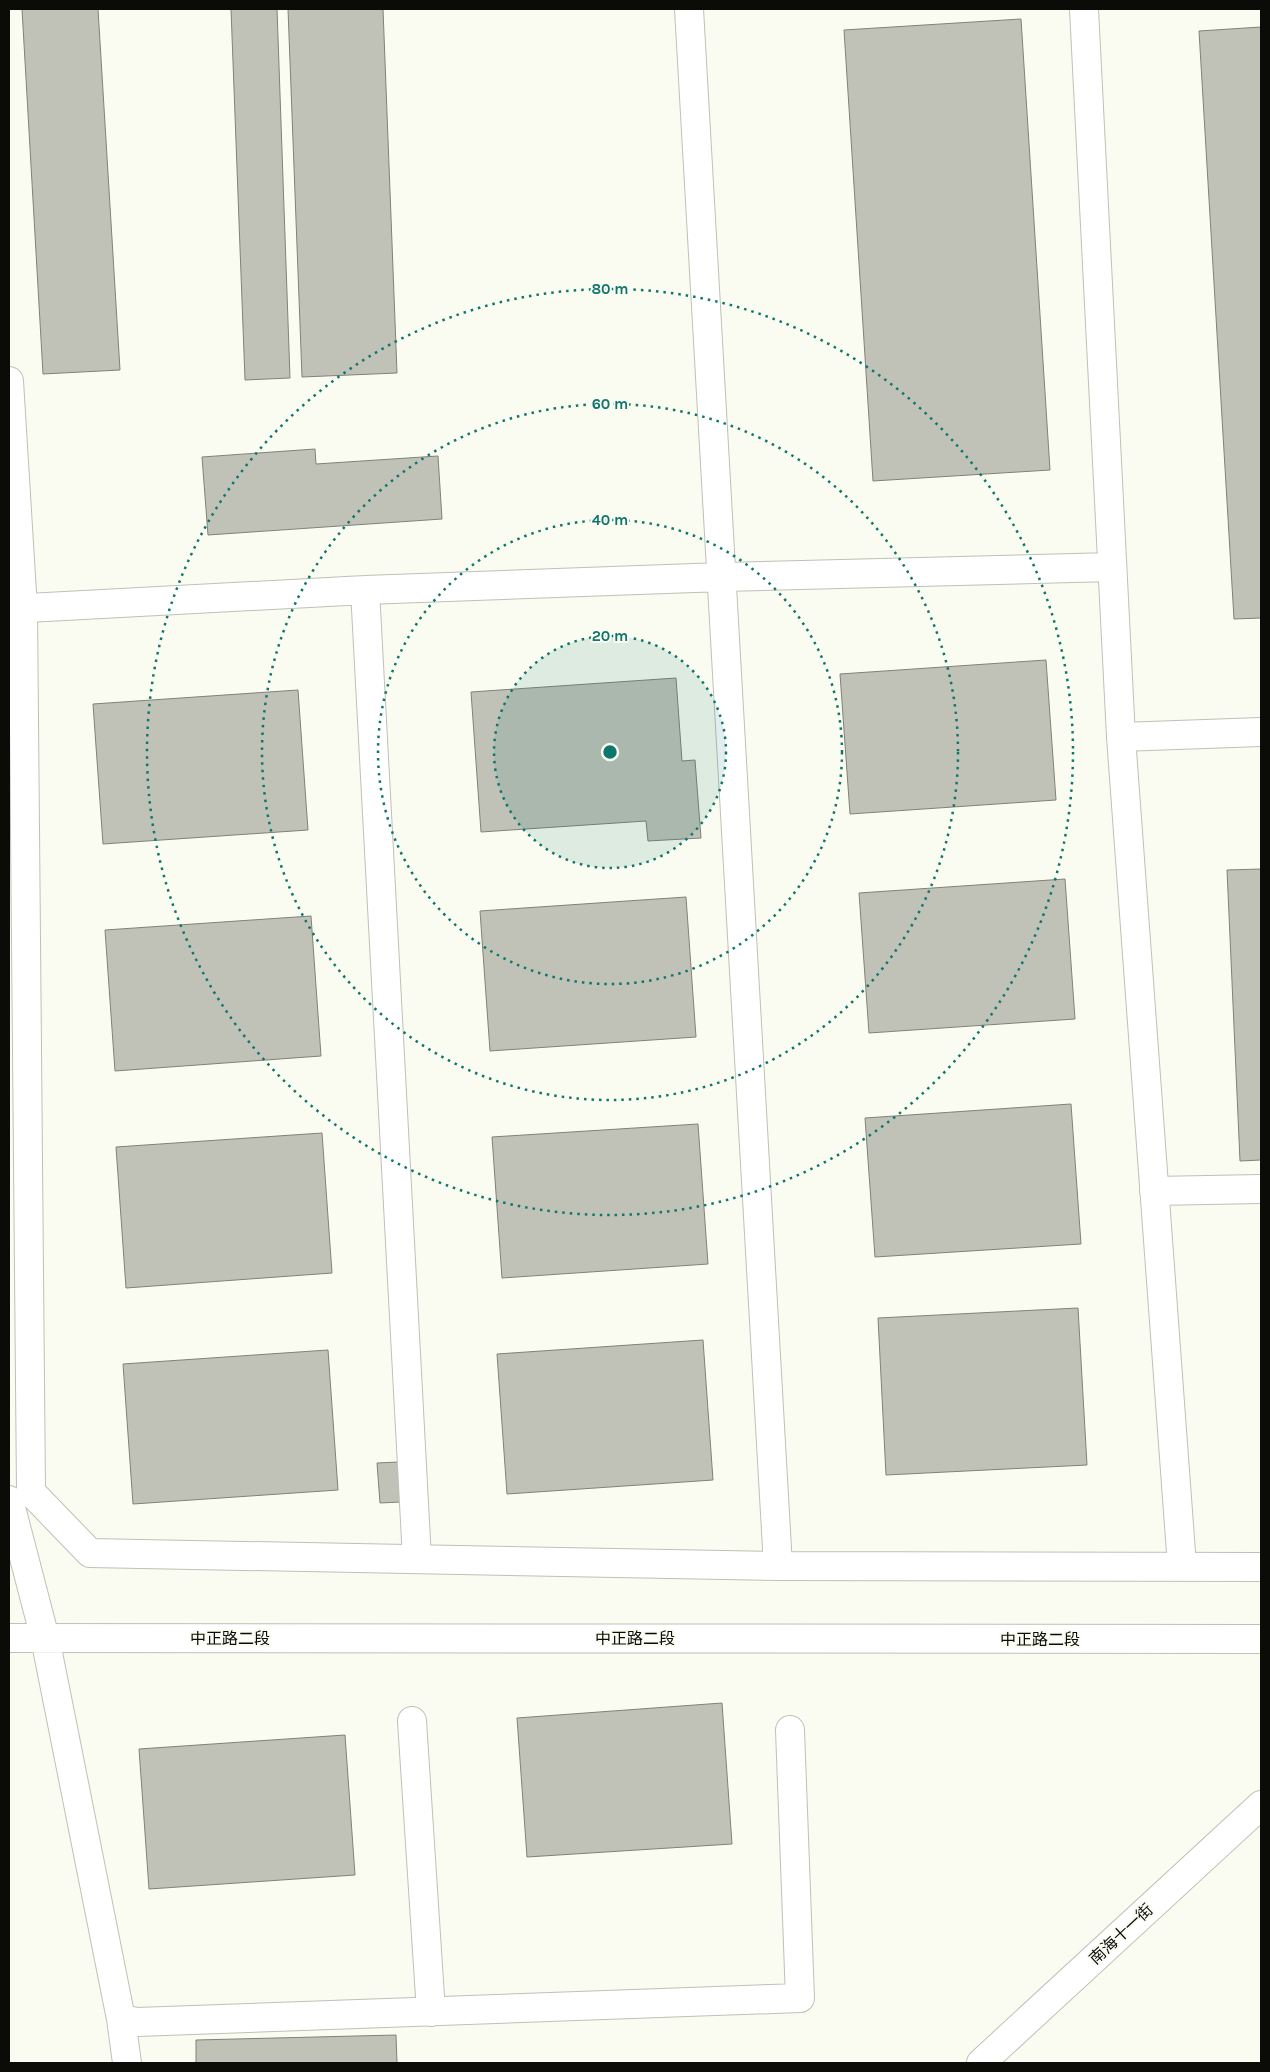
<svg xmlns="http://www.w3.org/2000/svg" width="1270" height="2072" font-family="Karla,'Noto Sans TC',sans-serif">
	<style>
		.building { fill: #c1c2b7; stroke: #808178 }
		.lines { fill: none; stroke-linecap: round; stroke-linejoin: round }
		.minor-casing { stroke: #bfc0b6; stroke-width: 30 }
		.minor { stroke: #fff; stroke-width: 28 }
		.ring { fill: none; stroke: #0f766e; stroke-width: 2.5; stroke-dasharray: 2.5 5 }
		.labels { text-anchor: middle; dominant-baseline: central; stroke-width: 4; stroke-linejoin: round; paint-order: stroke }
		.street-label { font-size: 16px; fill: #0b0c08; stroke: #fbfcf1 }
		.centre { fill: #0f766e; stroke: #fbfcf1; stroke-width: 2.5 }
		.ring-label { font-size: 15px; text-anchor: middle; font-weight: bold; fill: #0f766e; stroke: #fbfcf1; stroke-width: 4; stroke-linejoin: round; paint-order: stroke }
	</style>
	<rect width="100%" height="100%" fill="#fbfcf1"/>
	<path class="building" d="M 22,9 L 98,9 L 120,370 L 43,374 Z
		M 231,9 L 277,9 L 290,378 L 245,380 Z
		M 288,9 L 383,9 L 397,373 L 302,377 Z
		M 1021,19 L 1050,470 L 873,481 L 844,30 Z
		M 1261,27 L 1261,618 L 1234,619 L 1199,31 Z
		M 315,449 L 316,464 L 438,456 L 442,519 L 208,535 L 202,457 Z
		M 1046,660 L 1056,800 L 850,814 L 840,674 Z
		M 676,678 L 682,761 L 695,760 L 701,838 L 648,841 L 646,821 L 481,832 L 471,692 Z
		M 298,690 L 308,830 L 103,844 L 93,704 Z
		M 1261,869 L 1261,1160 L 1240,1161 L 1227,870 Z
		M 1065,879 L 1075,1019 L 869,1033 L 859,893 Z
		M 686,897 L 696,1037 L 490,1051 L 480,911 Z
		M 311,916 L 321,1056 L 115,1071 L 105,930 Z
		M 1071,1104 L 1081,1244 L 875,1257 L 865,1118 Z
		M 698,1124 L 708,1264 L 502,1278 L 492,1137 Z
		M 322,1133 L 332,1273 L 126,1288 L 116,1147 Z
		M 1078,1308 L 1087,1465 L 886,1475 L 878,1318 Z
		M 703,1340 L 713,1480 L 507,1494 L 497,1354 Z
		M 328,1350 L 338,1490 L 133,1504 L 123,1364 Z
		M 399,1462 L 401,1502 L 380,1503 L 377,1463 Z
		M 722,1703 L 732,1844 L 527,1857 L 517,1718 Z
		M 345,1735 L 355,1875 L 149,1889 L 139,1749 Z
		M 396,2035 L 397,2063 L 196,2063 L 196,2040 Z"/>
	<g class="lines">
		<defs>
			<path id="minor" d="M 689,9 L 778,1566 L 1261,1567
				M 1084,9 L 1121,737 L 1261,732
				M 9,381 L 23,609 L 31,1492 L 90,1553 L 778,1566
				M 365,590 L 417,1559
				M 9,609 L 365,590 L 722,577 L 1112,567
				M 1121,737 L 1182,1566
				M 1154,1191 L 1261,1189
				M 9,1500 L 45,1638 L 121,2019 L 127,2063
				M 9,1638 L 1261,1639
				M 412,1721 L 431,2012
				M 121,2019 L 137,2022 L 800,1998 L 790,1730
				M 981,2063 L 1261,1805"/>
		</defs>
		<use href="#minor" class="minor-casing"/>
		<use href="#minor" class="minor"/>
	</g>
	<circle cx="610" cy="752" r="116" fill="#0f766e" fill-opacity=".12"/>
	<g class="ring">
		<circle cx="610" cy="752" r="116"/>
		<circle cx="610" cy="752" r="232"/>
		<circle cx="610" cy="752" r="348"/>
		<circle cx="610" cy="752" r="463"/>
	</g>
	<g class="labels">
		<g class="street-label">
			<text x="230" y="1638">中正路二段</text>
			<text x="635" y="1638">中正路二段</text>
			<text x="1040" y="1639">中正路二段</text>
			<text transform="translate(1121 1934) rotate(-43)">南海十一街</text>
		</g>
	</g>
	<circle cx="610" cy="752" r="8" class="centre"/>
	<g class="ring-label">
		<text x="610" y="294">80 m</text>
		<text x="610" y="409">60 m</text>
		<text x="610" y="525">40 m</text>
		<text x="610" y="641">20 m</text>
	</g>
	<rect width="1270" height="2072" fill="none" stroke="#0b0c08" stroke-width="20"/>
</svg>
